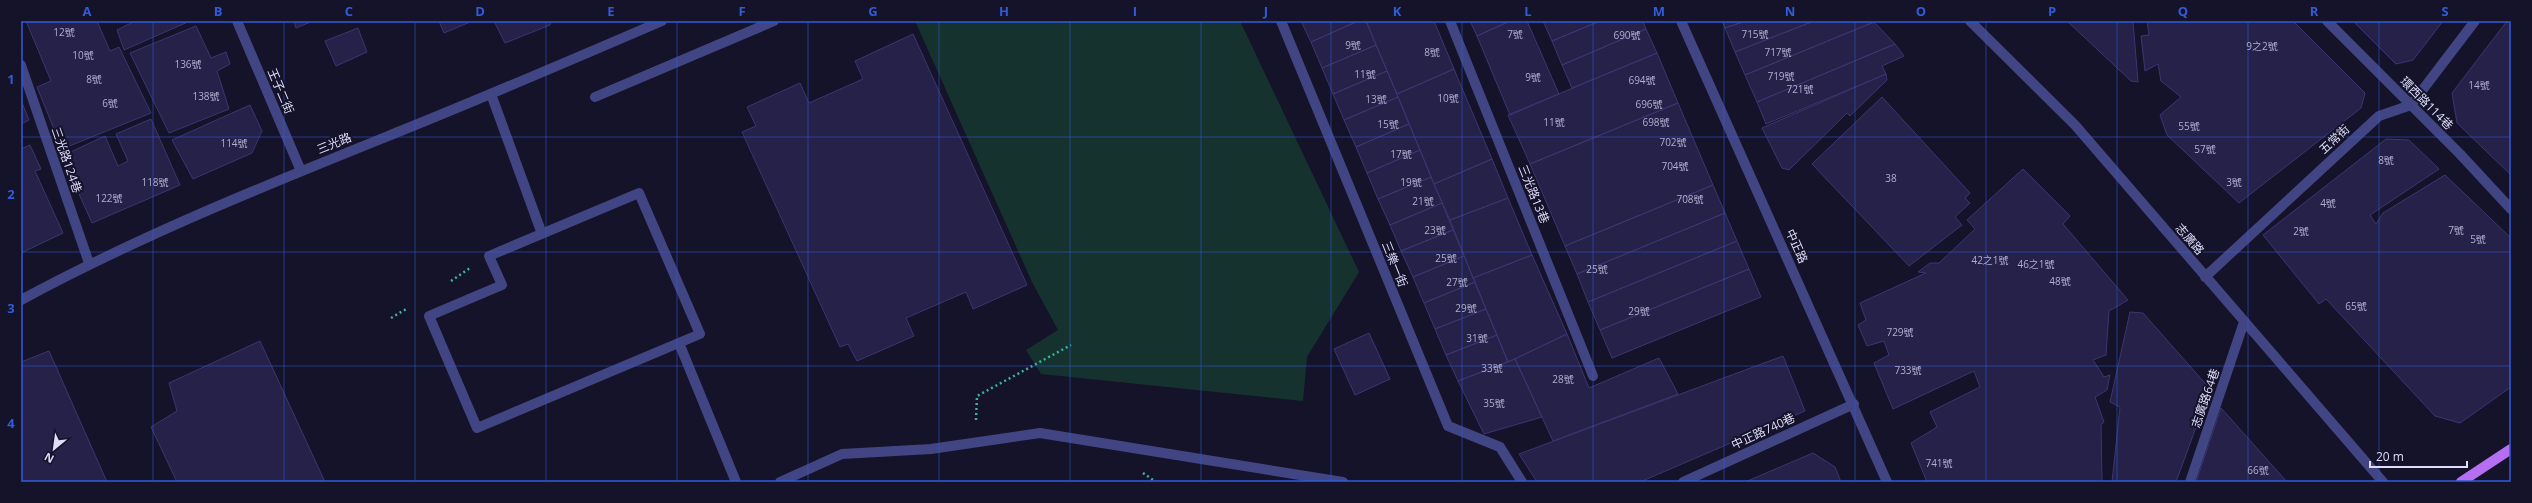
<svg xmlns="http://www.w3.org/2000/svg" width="2532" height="503" font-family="'Open Sans','Noto Sans TC',sans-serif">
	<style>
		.green { fill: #16322f }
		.building { fill: #252148; stroke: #3c3572 }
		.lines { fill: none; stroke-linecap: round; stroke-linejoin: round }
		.path { stroke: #3cb2a1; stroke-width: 2.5; stroke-dasharray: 2 3; stroke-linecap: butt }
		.minor { stroke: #424583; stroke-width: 10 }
		.major { stroke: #b66ef2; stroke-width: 10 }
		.grid { fill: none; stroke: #305cdc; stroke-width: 1; stroke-opacity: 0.55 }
		.labels { text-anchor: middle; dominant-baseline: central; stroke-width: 4; stroke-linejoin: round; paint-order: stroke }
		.number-label { font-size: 10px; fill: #b0aecf }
		.street-label { font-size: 12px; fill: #deddfc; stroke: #151329 }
		.neatline { fill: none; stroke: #305cdc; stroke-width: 1.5 }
		.grid-label { font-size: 13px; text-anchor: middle; font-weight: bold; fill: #305cdc }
	</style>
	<rect width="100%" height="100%" fill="#151329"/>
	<path class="green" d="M 915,21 L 1240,21 L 1359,272 L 1307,357 L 1303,401 L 1041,374 L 1026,350 L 1058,330 L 1032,282 Z"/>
	<path class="building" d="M 26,21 L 97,21 L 110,51 L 119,47 L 151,113 L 62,149 L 37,87 L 51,81 Z
		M 135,21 L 190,21 L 124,50 L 117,30 Z
		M 294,21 L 313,21 L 296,28 Z
		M 439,21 L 469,21 L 470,22 L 444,33 Z
		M 494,21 L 552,21 L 550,25 L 505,43 Z
		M 1301,21 L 1358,21 L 1311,42 Z
		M 1358,21 L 1366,21 L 1376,45 L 1322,68 L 1311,42 Z
		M 1366,21 L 1434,21 L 1454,69 L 1397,94 Z
		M 1470,21 L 1510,21 L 1477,36 Z
		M 1510,21 L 1527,21 L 1559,94 L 1510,115 L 1477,36 Z
		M 1543,21 L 1600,21 L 1552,41 Z
		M 1600,21 L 1643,21 L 1646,29 L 1562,65 L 1552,41 Z
		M 1722,21 L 1746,21 L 1725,28 Z
		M 1746,21 L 1814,21 L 1735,52 L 1725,28 Z
		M 1814,21 L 1874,22 L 1745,75 L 1735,52 Z
		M 2067,21 L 2133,21 L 2138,82 L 2131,81 Z
		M 2147,21 L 2293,21 L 2365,93 L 2361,108 L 2239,203 L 2167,135 L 2160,115 L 2181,97 L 2161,81 L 2158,64 L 2145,71 L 2141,36 L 2149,35 Z
		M 2353,21 L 2443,21 L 2413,60 L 2396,64 Z
		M 2507,21 L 2511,21 L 2511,175 L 2457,123 L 2452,93 Z
		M 1874,22 L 1895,44 L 1757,102 L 1745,75 Z
		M 196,26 L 211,58 L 226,52 L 230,64 L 217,71 L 229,109 L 169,133 L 130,53 Z
		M 358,28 L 367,52 L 336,66 L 325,41 Z
		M 1646,29 L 1657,53 L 1572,88 L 1562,65 Z
		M 913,34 L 1027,285 L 973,309 L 966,292 L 906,318 L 914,336 L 857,361 L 848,344 L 840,347 L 742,132 L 756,126 L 747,107 L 800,83 L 809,103 L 863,79 L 855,61 Z
		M 1895,44 L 1904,56 L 1882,66 L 1886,74 L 1766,124 L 1757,102 Z
		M 1376,45 L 1387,71 L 1333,94 L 1322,68 Z
		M 1657,53 L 1678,103 L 1530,164 L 1508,115 Z
		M 1454,69 L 1492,159 L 1434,184 L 1397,94 Z
		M 1387,71 L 1398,97 L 1344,120 L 1333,94 Z
		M 1886,74 L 1887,80 L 1850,116 L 1847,113 L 1789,170 L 1782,168 L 1762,128 Z
		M 1398,97 L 1409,124 L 1356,147 L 1344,120 Z
		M 1882,97 L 1970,193 L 1965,198 L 1970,203 L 1955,217 L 1962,225 L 1909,266 L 1812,164 Z
		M 21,100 L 29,120 L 21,124 Z
		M 1678,103 L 1713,185 L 1565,246 L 1530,164 Z
		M 250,105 L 262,131 L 252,153 L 193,179 L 172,140 Z
		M 151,119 L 180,185 L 92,223 L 62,156 L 105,136 L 118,166 L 128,161 L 116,134 Z
		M 1409,124 L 1420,150 L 1367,173 L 1356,147 Z
		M 2386,139 L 2409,140 L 2439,169 L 2370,215 L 2376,224 L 2383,213 L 2445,175 L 2511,238 L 2511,387 L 2460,423 L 2435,416 L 2326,299 L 2319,304 L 2263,235 Z
		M 30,145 L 41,169 L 35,171 L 63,233 L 21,253 L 21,149 Z
		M 1420,150 L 1431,177 L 1378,199 L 1367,173 Z
		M 1492,159 L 1508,198 L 1450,220 L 1434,184 Z
		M 2023,169 L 2070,216 L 2063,224 L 2128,300 L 2109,311 L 2106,355 L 2093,360 L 2104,377 L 2110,375 L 2107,390 L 2095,397 L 2104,422 L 2101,425 L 2102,482 L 1927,482 L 1911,443 L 1937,427 L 1930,412 L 1980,387 L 1974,371 L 1893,409 L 1874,363 L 1889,355 L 1884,341 L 1867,346 L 1858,325 L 1866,320 L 1860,303 L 1926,273 L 1918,272 L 1930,263 L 1939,263 L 1975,229 L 1967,220 Z
		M 1431,177 L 1442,203 L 1390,225 L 1378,199 Z
		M 1713,185 L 1725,213 L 1577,274 L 1565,246 Z
		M 1508,198 L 1532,255 L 1473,278 L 1450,220 Z
		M 1442,203 L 1453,230 L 1401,251 L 1390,225 Z
		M 1725,213 L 1737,241 L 1588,302 L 1577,274 Z
		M 1453,230 L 1464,256 L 1413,277 L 1401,251 Z
		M 1737,241 L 1749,269 L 1600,330 L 1588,302 Z
		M 1532,255 L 1567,334 L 1508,362 L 1473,278 Z
		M 1464,256 L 1475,282 L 1424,303 L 1413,277 Z
		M 1749,269 L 1761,297 L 1612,358 L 1600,330 Z
		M 1475,282 L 1486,309 L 1435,329 L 1424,303 Z
		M 1486,309 L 1497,335 L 1446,355 L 1435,329 Z
		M 2130,312 L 2143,313 L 2210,389 L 2176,482 L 2112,482 L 2120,407 L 2110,402 Z
		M 1369,333 L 1390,379 L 1355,395 L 1334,349 Z
		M 1567,334 L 1589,388 L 1659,358 L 1678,394 L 1553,441 L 1515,359 Z
		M 1497,335 L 1508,362 L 1458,381 L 1446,355 Z
		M 260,341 L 325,482 L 177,482 L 151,427 L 177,411 L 169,383 Z
		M 49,351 L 107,482 L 21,482 L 21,362 Z
		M 1783,356 L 1805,411 L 1640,482 L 1537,482 L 1519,454 Z
		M 1515,359 L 1542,417 L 1484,434 L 1458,381 Z
		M 2221,408 L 2287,482 L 2196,482 Z
		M 1813,453 L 1835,467 L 1841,482 L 1745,482 Z"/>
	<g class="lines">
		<path class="path" d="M 451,281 L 470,268
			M 391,318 L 408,308
			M 976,420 L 977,396 L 1071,345
			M 1143,473 L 1156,482"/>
		<path class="minor" d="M 237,21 L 301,171
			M 1281,21 L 1448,426 L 1500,447 L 1522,482
			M 1450,21 L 1593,376
			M 1681,21 L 1887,482
			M 1970,21 L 2075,125 L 2383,482
			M 2327,21 L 2460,154 L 2511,209
			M 21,65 L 89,263
			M 491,94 L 542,234
			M 595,97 L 774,21
			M 639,193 L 700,334 L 477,428 L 429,316 L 502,285 L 489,256 Z
			M 2205,277 L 2379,116 L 2411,105 L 2475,21
			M 21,300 C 143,234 274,182 403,130 C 490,95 576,58 662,21
			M 679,343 L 736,482
			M 780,482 L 842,454 L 931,449 L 1040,433 L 1343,482
			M 1683,482 L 1854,404
			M 2190,482 L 2244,322"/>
		<path class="major" d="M 2461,482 L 2511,449"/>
	</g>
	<path class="grid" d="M 153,21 L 153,482M 284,21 L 284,482M 415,21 L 415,482M 546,21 L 546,482M 677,21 L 677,482M 808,21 L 808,482M 939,21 L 939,482M 1070,21 L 1070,482M 1201,21 L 1201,482M 1331,21 L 1331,482M 1462,21 L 1462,482M 1593,21 L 1593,482M 1724,21 L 1724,482M 1855,21 L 1855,482M 1986,21 L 1986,482M 2117,21 L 2117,482M 2248,21 L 2248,482M 2379,21 L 2379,482M 21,137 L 2511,137M 21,252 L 2511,252M 21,366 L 2511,366"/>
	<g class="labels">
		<g class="number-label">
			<text x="64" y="32">12號</text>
			<text x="1515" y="34">7號</text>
			<text x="1755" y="34">715號</text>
			<text x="1627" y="35">690號</text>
			<text x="1353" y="45">9號</text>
			<text x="2262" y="46">9之2號</text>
			<text x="1432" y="52">8號</text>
			<text x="1778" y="52">717號</text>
			<text x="83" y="55">10號</text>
			<text x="188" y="64">136號</text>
			<text x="1365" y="74">11號</text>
			<text x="1781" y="76">719號</text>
			<text x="1533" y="77">9號</text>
			<text x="94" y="79">8號</text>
			<text x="1642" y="80">694號</text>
			<text x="2479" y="85">14號</text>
			<text x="1800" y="89">721號</text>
			<text x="206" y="96">138號</text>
			<text x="1448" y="98">10號</text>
			<text x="1376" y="99">13號</text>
			<text x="110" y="103">6號</text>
			<text x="1649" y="104">696號</text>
			<text x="1554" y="122">11號</text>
			<text x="1656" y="122">698號</text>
			<text x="1388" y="124">15號</text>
			<text x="2189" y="126">55號</text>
			<text x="1673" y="142">702號</text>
			<text x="234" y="143">114號</text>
			<text x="2205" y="149">57號</text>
			<text x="1401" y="154">17號</text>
			<text x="2386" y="160">8號</text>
			<text x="1675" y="166">704號</text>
			<text x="1891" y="178">38</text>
			<text x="155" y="182">118號</text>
			<text x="1411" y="182">19號</text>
			<text x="2234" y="182">3號</text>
			<text x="109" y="198">122號</text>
			<text x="1690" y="199">708號</text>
			<text x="1423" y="201">21號</text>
			<text x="2328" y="203">4號</text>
			<text x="1435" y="230">23號</text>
			<text x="2456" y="230">7號</text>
			<text x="2301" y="231">2號</text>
			<text x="2478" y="239">5號</text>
			<text x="1446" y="258">25號</text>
			<text x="1990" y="260">42之1號</text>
			<text x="2036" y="264">46之1號</text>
			<text x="1597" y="269">25號</text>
			<text x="2060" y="281">48號</text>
			<text x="1457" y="282">27號</text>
			<text x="2356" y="306">65號</text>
			<text x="1466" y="308">29號</text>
			<text x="1639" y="311">29號</text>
			<text x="1900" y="332">729號</text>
			<text x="1477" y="338">31號</text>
			<text x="1492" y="368">33號</text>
			<text x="1908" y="370">733號</text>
			<text x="1563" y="379">28號</text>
			<text x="1494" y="403">35號</text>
			<text x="1939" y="463">741號</text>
			<text x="2258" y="470">66號</text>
		</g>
		<g class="street-label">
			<text transform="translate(281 91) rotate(67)">王子二街</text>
			<text transform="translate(2427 103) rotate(45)">環西路114巷</text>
			<text transform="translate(2334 139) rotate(-43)">五常街</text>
			<text transform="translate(334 143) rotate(-22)">三光路</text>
			<text transform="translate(67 160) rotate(71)">三光路124巷</text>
			<text transform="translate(1534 194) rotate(68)">三光路13巷</text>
			<text transform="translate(2190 239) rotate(49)">志廣路</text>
			<text transform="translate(1797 246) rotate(66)">中正路</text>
			<text transform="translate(1395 264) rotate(68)">三樂一街</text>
			<text transform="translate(2205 398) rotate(-71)">志廣路64巷</text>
			<text transform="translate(1763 431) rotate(-25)">中正路740巷</text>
		</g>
	</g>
	<rect width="2532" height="503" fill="none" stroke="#151329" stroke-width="44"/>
	<g transform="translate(54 449) rotate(209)" stroke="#151329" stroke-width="3" paint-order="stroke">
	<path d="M0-3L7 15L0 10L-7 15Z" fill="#deddfc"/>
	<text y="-6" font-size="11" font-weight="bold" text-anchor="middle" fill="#deddfc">N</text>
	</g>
	<path d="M2370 461v6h97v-6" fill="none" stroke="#deddfc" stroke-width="2"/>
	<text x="2376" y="461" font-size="12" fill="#deddfc" stroke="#151329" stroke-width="3" paint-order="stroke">20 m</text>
	<rect x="22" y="22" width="2488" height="459" class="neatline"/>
	<g class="grid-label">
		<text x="87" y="16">A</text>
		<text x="218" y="16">B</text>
		<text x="349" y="16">C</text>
		<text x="480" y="16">D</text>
		<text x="611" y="16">E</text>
		<text x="742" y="16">F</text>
		<text x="873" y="16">G</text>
		<text x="1004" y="16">H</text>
		<text x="1135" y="16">I</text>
		<text x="1266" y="16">J</text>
		<text x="1397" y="16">K</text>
		<text x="1528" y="16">L</text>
		<text x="1659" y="16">M</text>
		<text x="1790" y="16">N</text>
		<text x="1921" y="16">O</text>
		<text x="2052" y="16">P</text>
		<text x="2183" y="16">Q</text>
		<text x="2314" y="16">R</text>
		<text x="2445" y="16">S</text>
		<text x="11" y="84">1</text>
		<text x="11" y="199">2</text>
		<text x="11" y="313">3</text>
		<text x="11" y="428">4</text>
	</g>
</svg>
